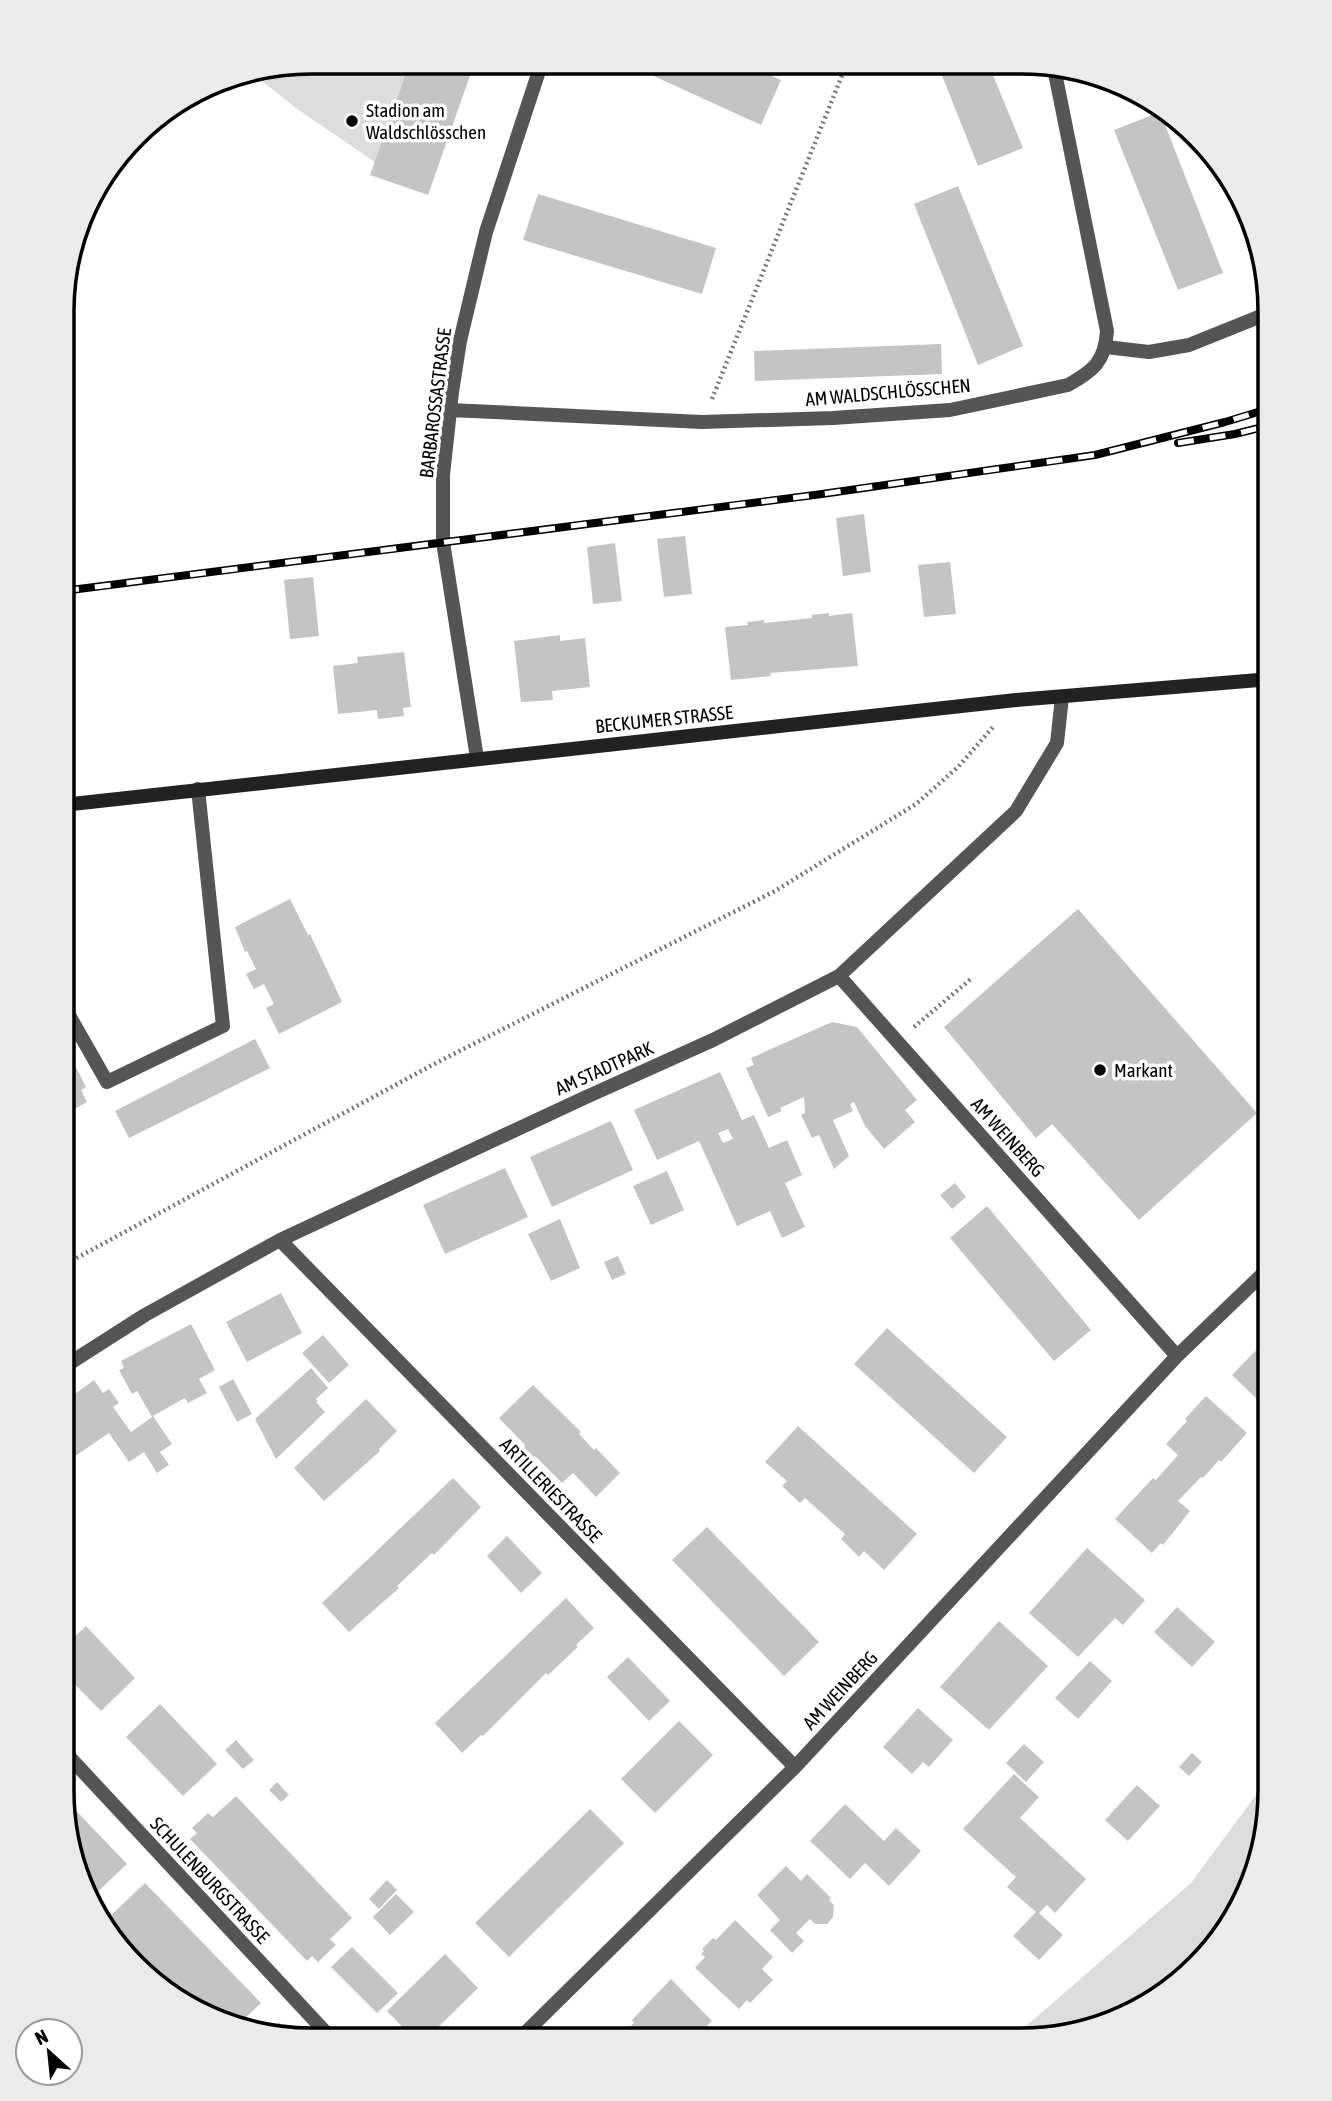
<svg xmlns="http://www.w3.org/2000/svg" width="1332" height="2101" font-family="'Asap Condensed',sans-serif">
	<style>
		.green { fill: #dcdcdc }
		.building { fill: #c4c4c4; fill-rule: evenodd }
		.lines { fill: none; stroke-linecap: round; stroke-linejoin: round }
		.path { stroke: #777; stroke-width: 4.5; stroke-dasharray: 2 3.5; stroke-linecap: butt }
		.lane { stroke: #555; stroke-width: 14 }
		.street { stroke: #555; stroke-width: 14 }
		.secondary { stroke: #222; stroke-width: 14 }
		.rail-casing { stroke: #000; stroke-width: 8 }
		.rail { stroke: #fff; stroke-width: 5; stroke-dasharray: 16; stroke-linecap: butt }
		.poi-dot { fill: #000; stroke: #fff; stroke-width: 2.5 }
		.labels { text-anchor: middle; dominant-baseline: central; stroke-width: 7; stroke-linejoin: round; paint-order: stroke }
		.poi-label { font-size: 19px; fill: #000; stroke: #fff; text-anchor: start }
		.street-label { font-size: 19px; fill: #000; stroke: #fff }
		.rim { fill: none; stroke: #000; stroke-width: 3.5 }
	</style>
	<rect width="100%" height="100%" fill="#fff"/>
	<path class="green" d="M 311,61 L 410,62 L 375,162 L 297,109 L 252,73 Z
		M 449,62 L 498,62 L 493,75 Z
		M 1270,1776 L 1270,1807 L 1252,1886 L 1219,1942 L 1117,2021 L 1022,2040 L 1010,2040 L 1191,1883 Z"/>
	<path class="building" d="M 410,62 L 449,62 L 472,70 L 428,195 L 370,175 Z
		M 623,62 L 741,63 L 781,80 L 761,125 Z
		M 937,63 L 988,63 L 1023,148 L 978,166 Z
		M 1160,112 L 1223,273 L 1178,290 L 1114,130 Z
		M 958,186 L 1023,346 L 978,365 L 914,204 Z
		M 538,194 L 716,248 L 702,294 L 523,240 Z
		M 1258,244 L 1262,269 L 1261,269 L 1252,246 Z
		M 941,344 L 942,374 L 755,381 L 754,351 Z
		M 864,514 L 871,572 L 843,576 L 836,518 Z
		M 685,536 L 692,594 L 664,597 L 657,539 Z
		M 615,543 L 622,601 L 593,604 L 587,547 Z
		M 950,562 L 956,614 L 924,617 L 918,565 Z
		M 313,577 L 319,636 L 290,639 L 284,580 Z
		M 829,613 L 829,616 L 852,613 L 858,666 L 770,673 L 771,676 L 731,680 L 725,627 L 748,625 L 747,622 L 764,620 L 764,623 L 812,618 L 812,615 Z
		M 560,635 L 560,641 L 585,638 L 590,687 L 552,691 L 553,700 L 521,702 L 514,641 Z
		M 404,652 L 411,707 L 403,708 L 404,716 L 378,719 L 377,710 L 338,714 L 333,666 L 358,663 L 357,657 Z
		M 290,899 L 308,935 L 310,934 L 342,1002 L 279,1034 L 266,1008 L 274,1004 L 264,984 L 254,989 L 246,974 L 256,969 L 247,951 L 245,952 L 235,927 Z
		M 1078,909 L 1257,1113 L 1139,1220 L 1052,1124 L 1036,1138 L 944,1027 Z
		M 832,1022 L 857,1027 L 917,1100 L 905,1110 L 915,1122 L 884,1149 L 865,1126 L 854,1102 L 850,1104 L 853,1111 L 833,1120 L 849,1156 L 834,1169 L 819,1135 L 812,1138 L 801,1115 L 805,1113 L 804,1097 L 780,1108 L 782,1111 L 768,1117 L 746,1068 L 754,1065 L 751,1058 Z
		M 255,1039 L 270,1068 L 129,1138 L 115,1111 Z
		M 62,1040 L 86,1087 L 81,1090 L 87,1102 L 67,1113 L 68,1115 L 63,1126 Z
		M 720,1072 L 742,1120 L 754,1115 L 769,1148 L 787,1140 L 802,1175 L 785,1183 L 805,1227 L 782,1238 L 770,1211 L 737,1226 L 699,1141 L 657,1160 L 634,1110 ZM 728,1129 L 733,1139 L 723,1143 L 718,1133 Z
		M 611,1121 L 633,1170 L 552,1207 L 530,1157 Z
		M 505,1168 L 528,1217 L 445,1254 L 423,1205 Z
		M 667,1171 L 684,1210 L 651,1225 L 633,1186 Z
		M 955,1183 L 966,1197 L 952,1209 L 940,1195 Z
		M 987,1206 L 1091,1330 L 1054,1361 L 950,1238 Z
		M 560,1219 L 580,1268 L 551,1281 L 528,1234 Z
		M 618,1256 L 626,1274 L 612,1280 L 604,1262 Z
		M 281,1293 L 302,1333 L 247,1362 L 226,1322 Z
		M 191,1324 L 215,1370 L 199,1379 L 207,1393 L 188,1403 L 185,1398 L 153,1416 L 172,1444 L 160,1452 L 169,1465 L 157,1473 L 144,1452 L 129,1462 L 109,1433 L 62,1465 L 62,1403 L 94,1380 L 103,1393 L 109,1389 L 119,1403 L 113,1407 L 131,1432 L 152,1417 L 137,1391 L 132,1394 L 119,1370 L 124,1368 L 121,1361 Z
		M 887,1328 L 1007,1437 L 974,1473 L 854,1364 Z
		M 323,1335 L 349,1365 L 329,1383 L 302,1353 Z
		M 1270,1336 L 1270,1408 L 1268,1410 L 1232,1375 Z
		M 311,1368 L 328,1388 L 316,1399 L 318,1401 L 316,1402 L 325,1412 L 276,1459 L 255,1419 Z
		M 233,1379 L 252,1414 L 237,1422 L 219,1387 Z
		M 533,1385 L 581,1432 L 579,1434 L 594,1450 L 596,1448 L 620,1473 L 596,1497 L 573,1473 L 562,1483 L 535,1456 L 534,1457 L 524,1447 L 525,1445 L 499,1418 Z
		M 1206,1396 L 1247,1433 L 1221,1462 L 1219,1460 L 1203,1478 L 1201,1477 L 1178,1501 L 1190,1511 L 1163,1545 L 1161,1543 L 1152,1553 L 1115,1519 L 1153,1478 L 1156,1480 L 1178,1455 L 1166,1444 L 1187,1421 L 1185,1419 Z
		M 366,1399 L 397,1431 L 379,1449 L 380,1451 L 324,1501 L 294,1468 Z
		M 798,1426 L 917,1534 L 884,1570 L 864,1551 L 859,1557 L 841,1539 L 845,1534 L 805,1498 L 800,1503 L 782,1486 L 787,1481 L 765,1462 Z
		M 453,1478 L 481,1507 L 434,1555 L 432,1553 L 397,1586 L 399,1588 L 349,1632 L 322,1603 Z
		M 707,1527 L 819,1642 L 784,1676 L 672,1560 Z
		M 507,1536 L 542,1573 L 521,1593 L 487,1556 Z
		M 1087,1548 L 1145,1600 L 1123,1625 L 1115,1618 L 1078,1657 L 1029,1613 Z
		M 566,1598 L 594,1628 L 576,1645 L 578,1647 L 548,1675 L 546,1673 L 483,1736 L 481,1735 L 462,1753 L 435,1723 Z
		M 1177,1607 L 1215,1642 L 1192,1667 L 1154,1632 Z
		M 999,1621 L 1048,1666 L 989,1730 L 940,1687 Z
		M 86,1626 L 135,1678 L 101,1711 L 61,1670 L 61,1650 Z
		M 628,1657 L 670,1701 L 649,1721 L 607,1677 Z
		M 1090,1661 L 1112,1681 L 1078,1719 L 1055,1698 Z
		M 160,1704 L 217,1764 L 183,1796 L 126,1737 Z
		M 918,1708 L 953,1740 L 929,1767 L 923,1762 L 912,1774 L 883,1747 Z
		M 679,1721 L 713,1755 L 655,1813 L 621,1779 Z
		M 236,1740 L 254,1760 L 243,1769 L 225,1750 Z
		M 1024,1744 L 1044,1762 L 1026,1782 L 1006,1763 Z
		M 1192,1753 L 1202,1762 L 1189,1776 L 1179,1767 Z
		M 1014,1774 L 1039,1797 L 1020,1818 L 1086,1879 L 1055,1913 L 1047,1905 L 1039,1913 L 1063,1935 L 1039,1960 L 1013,1936 L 1036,1912 L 1007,1887 L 1016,1877 L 963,1829 Z
		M 277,1782 L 289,1795 L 281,1802 L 269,1790 Z
		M 1137,1785 L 1160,1806 L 1128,1841 L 1105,1820 Z
		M 62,1796 L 127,1864 L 90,1899 L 80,1886 Z
		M 236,1796 L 352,1918 L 330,1939 L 336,1945 L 318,1962 L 312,1956 L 307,1961 L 190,1839 L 197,1833 L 192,1828 L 208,1813 L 213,1817 Z
		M 845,1804 L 884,1841 L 896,1828 L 921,1851 L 889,1886 L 865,1863 L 850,1879 L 810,1841 Z
		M 590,1809 L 624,1843 L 509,1957 L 475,1923 Z
		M 786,1866 L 801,1881 L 807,1874 L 831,1898 L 829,1900 L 834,1905 L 833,1917 L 827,1924 L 815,1924 L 810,1919 L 796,1933 L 804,1941 L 792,1953 L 770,1930 L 780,1920 L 757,1895 Z
		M 387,1880 L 397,1890 L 379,1909 L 369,1899 Z
		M 145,1883 L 261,2003 L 241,2022 L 179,1996 L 106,1920 Z
		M 396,1894 L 414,1912 L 390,1935 L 373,1917 Z
		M 735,1920 L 773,1957 L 762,1969 L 773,1980 L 750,2003 L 747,2000 L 739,2009 L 695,1968 L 705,1957 L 701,1954 L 704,1951 L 702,1949 L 713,1938 L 716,1940 Z
		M 352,1947 L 398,1993 L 377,2013 L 331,1967 Z
		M 445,1954 L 478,1988 L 427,2038 L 413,2038 L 387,2011 Z
		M 671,1979 L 712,2021 L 698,2034 L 703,2039 L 669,2039 L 667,2037 L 665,2039 L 624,2039 L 626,2037 L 623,2033 L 634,2023 L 632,2020 Z
		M 279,2022 L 294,2038 L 278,2038 L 268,2033 Z"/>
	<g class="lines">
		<path class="path" d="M 712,399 L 847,63
			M 914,1027 L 972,978
			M 62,1266 L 434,1064 L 775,891 L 916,804 L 958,767 L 993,727"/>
		<path class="lane" d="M 1106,347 L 1149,352 L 1189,345 L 1271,312"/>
		<path class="street" d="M 450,410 L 702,422 L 833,418 L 950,410 L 1068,385 C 1093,371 1105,362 1107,331 L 1053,63
			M 477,758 L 443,542 L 443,475 L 452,392 L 460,341 L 486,232 L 542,62
			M 839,976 L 1177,1356
			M 62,1003 L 107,1082 L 223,1026 L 198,789
			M 280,1240 L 795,1767
			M 62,1368 L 145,1315 L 280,1240 L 584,1098 L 713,1040 L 839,976 L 1016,811 L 1057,743 L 1062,697
			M 61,1748 L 331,2038
			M 520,2038 L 795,1767 L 1177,1356 L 1270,1267"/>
		<path class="secondary" d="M 63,805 L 1016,700 L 1271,679"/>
		<defs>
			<path id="rail" d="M 1178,443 L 1235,434 L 1271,425
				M 63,591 L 822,494 L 1095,455 L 1225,422 L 1271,408"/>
		</defs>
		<use href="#rail" class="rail-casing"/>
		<use href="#rail" class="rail"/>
	</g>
	<g class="poi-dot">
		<circle cx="352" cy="121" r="7"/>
		<circle cx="1100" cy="1070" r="7"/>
	</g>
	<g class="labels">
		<g class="poi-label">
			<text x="366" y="110">Stadion am<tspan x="366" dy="22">Waldschlösschen</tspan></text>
			<text x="1114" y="1070">Markant</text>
		</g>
		<g class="street-label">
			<text transform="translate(888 392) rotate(-5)">AM WALDSCHLÖSSCHEN</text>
			<text transform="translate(435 403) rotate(-83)">BARBAROSSASTRASSE</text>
			<text transform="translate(664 719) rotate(-6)">BECKUMER STRASSE</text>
			<text transform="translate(604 1068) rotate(-24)">AM STADTPARK</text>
			<text transform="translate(1008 1137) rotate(48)">AM WEINBERG</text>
			<text transform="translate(551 1490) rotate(46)">ARTILLERIESTRASSE</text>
			<text transform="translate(840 1690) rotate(-47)">AM WEINBERG</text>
			<text transform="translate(210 1880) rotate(47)">SCHULENBURGSTRASSE</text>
		</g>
	</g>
	<path d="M0 0H1332V2101H0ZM311 74H1021A237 237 0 0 1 1258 311V1791A237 237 0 0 1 1021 2028H311A237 237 0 0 1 74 1791V311A237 237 0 0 1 311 74Z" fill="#ebebeb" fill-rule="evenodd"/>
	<path class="rim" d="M311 74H1021A237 237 0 0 1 1258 311V1791A237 237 0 0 1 1021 2028H311A237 237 0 0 1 74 1791V311A237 237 0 0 1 311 74Z"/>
	<g transform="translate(49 2052) rotate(333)"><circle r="33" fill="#ffffff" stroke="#999999" stroke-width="2"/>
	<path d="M0-5L12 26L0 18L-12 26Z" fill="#000000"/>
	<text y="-10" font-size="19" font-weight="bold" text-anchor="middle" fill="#000000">N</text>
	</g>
</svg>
